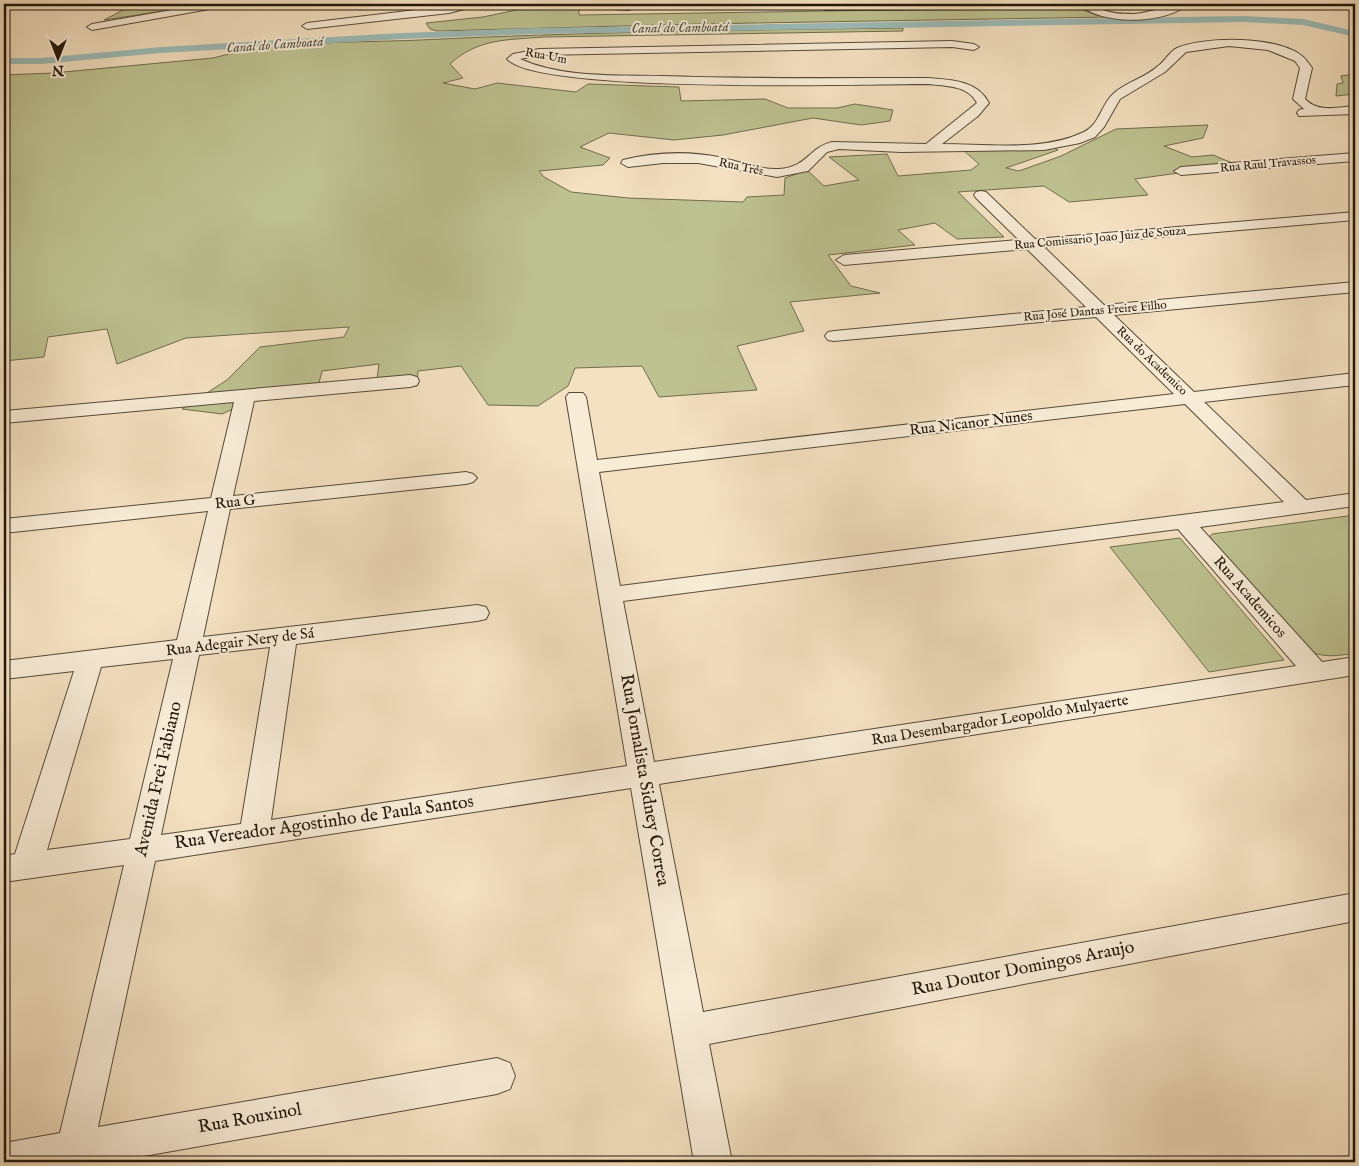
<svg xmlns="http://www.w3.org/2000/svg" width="1359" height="1166" font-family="'IM FELL English',serif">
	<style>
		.green { fill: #bec291; stroke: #706c4e }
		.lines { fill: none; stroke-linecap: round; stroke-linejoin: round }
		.canal { fill: #9cbcb8; fill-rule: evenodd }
		.minor-casing { stroke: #564a38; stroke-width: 2 }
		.minor { fill: #f8ecd7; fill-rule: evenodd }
		.labels { text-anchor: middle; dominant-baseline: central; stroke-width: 4; stroke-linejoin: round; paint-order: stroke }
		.far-street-label { font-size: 12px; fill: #22170b; stroke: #f8ecd7 }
		.far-water-label { font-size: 14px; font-style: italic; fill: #4d5148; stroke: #f8ecd7 }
		.street-label { font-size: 15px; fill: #22170b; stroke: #f8ecd7 }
		.near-street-label { font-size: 18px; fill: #22170b; stroke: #f8ecd7 }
	</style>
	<rect width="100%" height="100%" fill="#f4e1c1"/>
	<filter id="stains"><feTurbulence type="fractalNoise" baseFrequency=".004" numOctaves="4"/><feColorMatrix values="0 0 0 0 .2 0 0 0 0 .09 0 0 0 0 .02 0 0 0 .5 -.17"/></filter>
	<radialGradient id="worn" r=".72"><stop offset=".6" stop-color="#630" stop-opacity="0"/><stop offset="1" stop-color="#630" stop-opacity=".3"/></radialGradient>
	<path class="green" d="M 109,4 L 210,4 L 104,20 L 125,9 Z
		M 545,4 L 579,4 L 579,15 L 1075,7 L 1096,15 L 1111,17 L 697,24 L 437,31 L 430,29 L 426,23 L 483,17 Z
		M 903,28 L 903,31 L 544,37 C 508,40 478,38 450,64 L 463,78 L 443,83 L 475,89 L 497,83 L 576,92 L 588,84 L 679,87 L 681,101 L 765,99 L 788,108 L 837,108 L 855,104 L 893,110 L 890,121 L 861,125 L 813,118 L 723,135 L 674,140 L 609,133 L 580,147 L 610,158 L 603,165 L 539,171 L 544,177 L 571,192 L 628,198 L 743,202 L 747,197 L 784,195 L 785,178 L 807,170 L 824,186 L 859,180 L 829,157 L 887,154 L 898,176 L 971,170 L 979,164 L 963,150 L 1051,146 L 1058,150 L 1006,168 L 1019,171 L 1061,156 L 1116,129 L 1208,125 L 1203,138 L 1164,146 L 1192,157 L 1213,155 L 1237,165 L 1135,179 L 1148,195 L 1069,202 L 1044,186 L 958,192 L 1004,237 L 957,239 L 935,223 L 898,230 L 915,245 L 828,255 L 851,286 L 880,293 L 790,302 L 804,331 L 737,346 L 757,390 L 659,397 L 642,366 L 575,368 L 568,386 L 538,406 L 488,405 L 461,366 L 418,371 L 417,386 L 376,386 L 379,364 L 322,371 L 317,391 L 252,400 L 222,414 L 182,409 L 227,380 L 260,347 L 344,337 L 349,327 L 186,338 L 117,364 L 107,329 L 48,337 L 44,357 L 4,361 L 4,75 L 53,73 L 213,58 C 279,40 352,43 420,40 C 581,32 742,30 903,28 Z
		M 1355,74 L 1355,94 L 1336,96 L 1337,84 L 1343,83 L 1341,76 Z
		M 1355,515 L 1355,653 C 1337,656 1325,658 1308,651 L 1208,539 L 1212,534 Z
		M 1180,538 L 1284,660 L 1209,672 L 1110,547 Z"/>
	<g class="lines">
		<path class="canal" d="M 1244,16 L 1303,19 L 1355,31 L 1355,37 L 1303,25 L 1244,22 L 536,34 L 402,39 L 161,53 L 41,64 L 4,64 L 4,58 L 41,58 L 161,47 L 402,33 L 536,28 Z"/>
		<defs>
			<path id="minor" d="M 206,4 L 226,4 L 221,7 L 92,30 L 87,27 L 92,24 Z
				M 466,4 L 484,4 L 449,13 L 307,29 L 302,26 L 307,23 Z
				M 616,4 L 629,4 L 634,7 L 629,10 L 613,9 L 611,7 Z
				M 817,4 L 1013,4 L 1000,9 L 825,10 Z
				M 1080,4 C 1091,3 1096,8 1106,11 C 1115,14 1125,14 1134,14 C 1152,13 1170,3 1188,4 C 1167,24 1100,26 1080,4 Z
				M 1350,4 L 1355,4 L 1355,8 L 1352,7 Z
				M 952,41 L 974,44 L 979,47 L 974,50 L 952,47 L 539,55 L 520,59 C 562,78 617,75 662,76 C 751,79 839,78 928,78 C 951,80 977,80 989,103 L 978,116 L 942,144 C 987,144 1042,152 1084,132 C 1100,124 1101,105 1113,94 C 1126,82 1145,78 1158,66 C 1165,61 1169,52 1177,48 C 1205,36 1278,36 1302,56 C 1306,59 1309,64 1312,68 L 1305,99 C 1318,113 1338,107 1355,106 L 1355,114 L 1299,116 L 1297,113 L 1299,110 L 1304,109 L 1293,99 L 1300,68 L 1295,61 L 1268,50 L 1229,46 L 1186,52 L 1165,72 L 1120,99 L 1104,127 L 1095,137 L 1080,143 L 1044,150 L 901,152 L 839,149 L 827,152 L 808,171 L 777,177 L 698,163 L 663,163 L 628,167 L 621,163 L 623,160 C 655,152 691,151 723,158 C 741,162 760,170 779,169 C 808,167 808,148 832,142 L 926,144 L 977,103 C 968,85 945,86 928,84 C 865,84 539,94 507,59 L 513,54 L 539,49 Z
				M 1355,153 L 1355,161 L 1181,175 L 1174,171 L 1181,167 Z
				M 981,191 L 986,192 L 1035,239 L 1355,212 L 1355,220 L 1044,247 L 1104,305 L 1355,282 L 1355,292 L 1114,315 L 1194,392 L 1355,373 L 1355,385 L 1204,402 L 1306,500 L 1355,493 L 1355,506 L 1200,527 L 1322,662 L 1355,657 L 1355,675 L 659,784 L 703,1012 L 1355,893 L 1355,921 L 709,1044 L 732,1162 L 694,1162 L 631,788 L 155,861 L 98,1127 L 497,1058 L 510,1063 L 515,1076 L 510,1089 L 497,1094 L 110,1162 L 4,1162 L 4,1143 L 60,1133 L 124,865 L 4,882 L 4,856 L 15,854 L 74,671 L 4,679 L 4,661 L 177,640 L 208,511 L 4,533 L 4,519 L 211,498 L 234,402 L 4,423 L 4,411 L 410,375 L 417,377 L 419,381 L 417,385 L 410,387 L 254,401 L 233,496 L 466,472 L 473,474 L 477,478 L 473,482 L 466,484 L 230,509 L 203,637 L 477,605 L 486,607 L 489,613 L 486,619 L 477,621 L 296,644 L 271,820 L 627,766 L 566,397 L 569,393 L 583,393 L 586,397 L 597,460 L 1174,394 L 1096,317 L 834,341 L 828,340 L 825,336 L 828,332 L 834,331 L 1086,307 L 1027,249 L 844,265 L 836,260 L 844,255 L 1019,240 L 976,198 L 974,195 L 976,192 ZM 1185,404 L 1284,502 L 620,586 L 599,472 ZM 1178,529 L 1296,666 L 654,762 L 623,601 ZM 270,647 L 241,824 L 161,835 L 199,655 ZM 173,659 L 130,839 L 47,850 L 101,667 Z"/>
		</defs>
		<use href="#minor" class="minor-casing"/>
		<use href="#minor" class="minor"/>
	</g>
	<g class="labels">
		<g class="far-street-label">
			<text transform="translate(546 56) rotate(11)">Rua Um</text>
			<text transform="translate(1268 164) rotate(-5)">Rua Raul Travassos</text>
			<text transform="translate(741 167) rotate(12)">Rua Três</text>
			<text transform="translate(1100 238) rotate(-5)">Rua Comissario Joao Juiz de Souza</text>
			<text transform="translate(1095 311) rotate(-5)">Rua José Dantas Freire Filho</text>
			<text transform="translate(1152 361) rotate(44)">Rua do Academico</text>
		</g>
		<g class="far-water-label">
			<text transform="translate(680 28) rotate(-1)">Canal do Camboatá</text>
			<text transform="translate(275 45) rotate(-4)">Canal do Camboatá</text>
		</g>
		<g class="street-label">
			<text transform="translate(971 423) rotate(-7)">Rua Nicanor Nunes</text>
			<text transform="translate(235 502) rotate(-6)">Rua G</text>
			<text transform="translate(1250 597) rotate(49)">Rua Academicos</text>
			<text transform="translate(240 642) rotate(-7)">Rua Adegair Nery de Sá</text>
			<text transform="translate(1000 720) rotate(-9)">Rua Desembargador Leopoldo Mulyaerte</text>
		</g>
		<g class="near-street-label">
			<text transform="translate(159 779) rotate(-77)">Avenida Frei Fabiano</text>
			<text transform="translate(644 780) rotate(80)">Rua Jornalista Sidney Correa</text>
			<text transform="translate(324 823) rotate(-8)">Rua Vereador Agostinho de Paula Santos</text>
			<text transform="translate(1023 969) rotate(-11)">Rua Doutor Domingos Araujo</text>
			<text transform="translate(250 1119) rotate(-10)">Rua Rouxinol</text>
		</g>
	</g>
	<rect width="1359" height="1166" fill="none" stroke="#f4e1c1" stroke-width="20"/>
	<rect x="5" y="5" width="1349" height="1156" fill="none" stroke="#22170b" stroke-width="2.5"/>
	<rect x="10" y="10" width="1339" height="1146" fill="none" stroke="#22170b"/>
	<g transform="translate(58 58) rotate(180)" stroke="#f8ecd7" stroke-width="4" paint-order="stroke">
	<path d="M0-4L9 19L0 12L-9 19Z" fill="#22170b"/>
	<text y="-8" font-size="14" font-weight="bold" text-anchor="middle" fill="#22170b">N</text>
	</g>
	<rect width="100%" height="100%" filter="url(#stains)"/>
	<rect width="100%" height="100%" fill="url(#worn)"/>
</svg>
